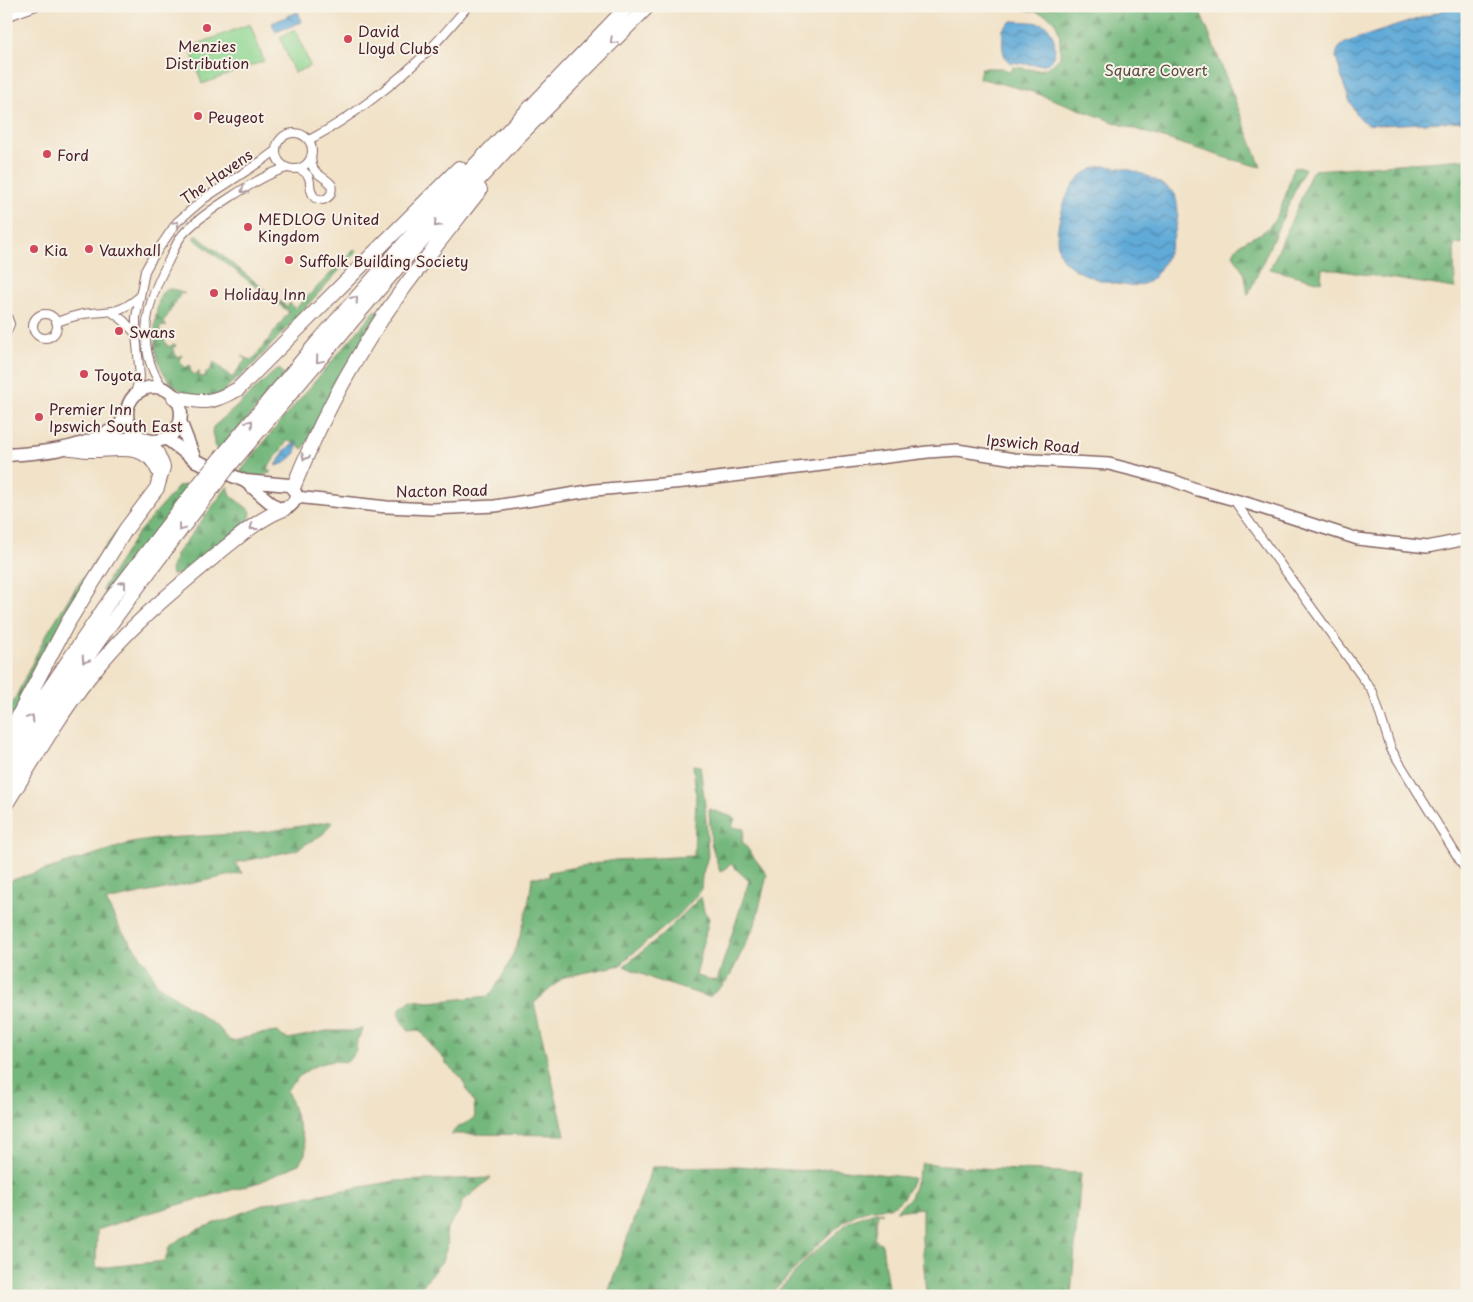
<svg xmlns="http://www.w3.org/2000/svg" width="1473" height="1302" font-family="'Playpen Sans',sans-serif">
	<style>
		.green { fill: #8fd691; stroke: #6c7a5e }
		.forest { fill: url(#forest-firs); stroke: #5e6b53 }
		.water { fill: url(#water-waves); stroke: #556482 }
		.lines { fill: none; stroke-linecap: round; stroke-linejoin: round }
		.street-casing { stroke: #846362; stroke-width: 10 }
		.secondary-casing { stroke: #846362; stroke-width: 14 }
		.primary-casing { stroke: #846362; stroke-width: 15 }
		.highway-casing { stroke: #846362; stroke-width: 16 }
		.street { stroke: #fff; stroke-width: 8 }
		.secondary { stroke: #fff; stroke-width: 11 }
		.primary { stroke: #fff; stroke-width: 12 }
		.highway { stroke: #fff; stroke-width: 14 }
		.highway-bridge-casing { stroke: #846362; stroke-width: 16; stroke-linecap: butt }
		.highway-bridge { stroke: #fff; stroke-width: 14 }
		.oneway { stroke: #ae9aa0 }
		.poi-dot { fill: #d1495b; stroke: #f7f3e8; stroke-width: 2 }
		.labels { text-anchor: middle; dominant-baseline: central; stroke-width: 4; stroke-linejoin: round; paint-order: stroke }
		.poi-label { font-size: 15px; fill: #4a1f2b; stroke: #f7f3e8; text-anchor: start }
		.park-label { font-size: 15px; fill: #5b4d44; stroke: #f7f3e8 }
		.street-label { font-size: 15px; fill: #4a1f2b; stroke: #f7f3e8 }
	</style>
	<defs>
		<pattern id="forest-firs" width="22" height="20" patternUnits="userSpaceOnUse" patternTransform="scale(1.25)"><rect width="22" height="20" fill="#73b77b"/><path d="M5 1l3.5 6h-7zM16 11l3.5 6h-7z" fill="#609465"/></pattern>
		<pattern id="water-waves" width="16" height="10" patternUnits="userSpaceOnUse" patternTransform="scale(1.25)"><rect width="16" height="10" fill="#60aad8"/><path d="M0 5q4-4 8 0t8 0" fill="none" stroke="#518aaf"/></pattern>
	</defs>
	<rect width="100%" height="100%" fill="#f7f3e8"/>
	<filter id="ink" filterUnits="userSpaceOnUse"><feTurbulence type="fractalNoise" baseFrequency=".02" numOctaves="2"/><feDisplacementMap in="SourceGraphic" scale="10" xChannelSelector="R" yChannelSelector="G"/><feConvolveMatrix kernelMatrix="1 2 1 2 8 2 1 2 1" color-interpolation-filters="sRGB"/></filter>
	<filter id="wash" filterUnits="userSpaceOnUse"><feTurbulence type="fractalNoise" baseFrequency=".0096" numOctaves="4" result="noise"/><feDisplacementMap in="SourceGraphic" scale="20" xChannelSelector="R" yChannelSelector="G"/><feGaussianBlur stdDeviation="1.12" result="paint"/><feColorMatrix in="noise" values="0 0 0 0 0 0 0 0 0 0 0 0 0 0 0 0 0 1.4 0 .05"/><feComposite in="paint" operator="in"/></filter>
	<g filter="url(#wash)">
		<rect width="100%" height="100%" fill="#f1e2c8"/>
		<path class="green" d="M 250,24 L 264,61 L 202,84 L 190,47 Z
			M 296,30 L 310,66 L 294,73 L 280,37 Z"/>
		<path class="forest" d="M 1016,6 L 1197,6 L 1208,31 L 1261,167 L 1230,159 L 1119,124 L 1033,92 L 979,78 L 981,68 L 1001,68 L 1009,71 L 1013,67 C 1033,69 1046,75 1060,57 C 1060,42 1062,23 1046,15 C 1037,11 1025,11 1016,6 Z
			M 1467,159 L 1467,243 L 1454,244 L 1455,288 L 1322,268 L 1321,282 L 1270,269 L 1304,192 L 1311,173 L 1314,170 Z
			M 1301,167 L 1305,168 L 1248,295 L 1245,275 L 1233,254 C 1240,237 1259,239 1270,226 C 1283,210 1288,187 1293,168 Z
			M 196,235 L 287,307 L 290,303 L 295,309 L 355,249 L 357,251 L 250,368 L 225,389 L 224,397 C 213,396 199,398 189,394 C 150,381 150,327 161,294 C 168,286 176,289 185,294 L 181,293 L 163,323 L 167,326 L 159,327 L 162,335 L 167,334 L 168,338 L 164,340 L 168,347 L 175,344 L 176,346 L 172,348 L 177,357 L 182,355 L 179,360 L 185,368 L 190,365 L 190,370 L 194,375 L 200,372 L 198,376 L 205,377 L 206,372 L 209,372 L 214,362 L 232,378 L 246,359 L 242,356 L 250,360 L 254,359 L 289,312 L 193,238 Z
			M 376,310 L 379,313 L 303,449 L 288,440 L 267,469 L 271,472 L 268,474 L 265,474 L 263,477 L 236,477 L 282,420 L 374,312 Z
			M 276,370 L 281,370 L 284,376 L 219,452 L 215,447 L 212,432 L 213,427 L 233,410 Z
			M 184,485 L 192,490 L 112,594 L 105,594 L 103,590 L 104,586 L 137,534 L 179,486 Z
			M 228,486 L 231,496 L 251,511 L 250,518 L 238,530 L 192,568 L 181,574 L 172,575 L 171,569 L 177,553 Z
			M 131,514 L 6,737 L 6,717 L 45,637 L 71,595 L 105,547 Z
			M 693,765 L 700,766 L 705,805 L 708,856 L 702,876 L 701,889 L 698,894 L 678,916 L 632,954 L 621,965 L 564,977 L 534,1003 L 565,1135 L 451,1134 C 458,1125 467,1124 475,1117 L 474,1103 L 460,1076 L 448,1066 L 444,1059 L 434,1049 L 423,1034 L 418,1030 L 409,1031 C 404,1025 395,1016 401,1008 C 403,1004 408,1004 411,1000 L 430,1002 L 489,996 C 515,962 528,919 532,877 L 549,877 L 549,872 L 615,860 L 694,856 L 696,792 Z
			M 709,809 L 735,818 L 732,827 L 744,829 L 742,841 L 767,875 L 755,925 L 727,982 L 725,981 L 723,985 L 709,997 L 655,980 L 624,966 L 661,936 L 701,897 L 704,911 L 709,918 L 696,976 L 717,981 L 749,881 L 731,864 L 720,872 L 711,843 Z
			M 333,821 L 323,834 L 296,850 L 235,863 L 242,873 L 106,901 L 119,927 L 148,966 C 152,973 153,979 158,985 L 219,1028 L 229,1040 L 234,1041 L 257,1034 L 278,1032 L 283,1037 L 289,1039 L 326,1031 L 354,1031 L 361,1028 L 363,1030 L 357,1040 L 356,1051 L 347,1062 C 322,1058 302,1070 287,1090 L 306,1147 L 305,1154 L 299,1164 L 260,1182 L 142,1215 L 97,1230 L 96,1268 L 165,1261 L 169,1247 L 181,1238 L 199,1229 L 268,1203 L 396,1181 L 491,1178 L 462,1202 L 460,1210 L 447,1229 L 446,1237 L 448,1244 L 442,1261 L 414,1296 L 6,1296 L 6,882 L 131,843 L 163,838 L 257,833 Z
			M 922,1163 L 981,1168 L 1081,1173 L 1071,1296 L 926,1296 L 922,1240 L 922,1208 L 896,1211 L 910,1198 Z
			M 737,1166 C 761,1167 807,1174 829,1168 L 913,1178 C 897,1223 880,1198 850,1218 C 831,1230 813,1250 797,1267 C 787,1277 779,1288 767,1296 L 607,1296 L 652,1167 Z
			M 875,1212 L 883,1213 L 878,1213 L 874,1239 L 882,1244 L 889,1296 L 772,1296 L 788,1281 L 809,1257 L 850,1221 Z"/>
		<path class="water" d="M 1457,6 L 1467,6 L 1467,121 L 1379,125 C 1376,124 1371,125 1368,124 C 1350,117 1341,74 1336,57 C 1337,49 1340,46 1347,42 Z
			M 298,12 L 302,22 L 276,32 L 272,23 Z
			M 1013,21 C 1022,22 1037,21 1045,25 C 1056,31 1060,61 1045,64 C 1035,66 1020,63 1009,62 C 1000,53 1003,40 1003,29 L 1010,22 Z
			M 1102,166 C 1129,167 1155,176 1175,194 C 1176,200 1178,206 1178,213 C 1177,232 1165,271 1148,282 C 1130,293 1075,276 1063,259 C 1052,243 1059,220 1064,204 C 1071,184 1081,171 1102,166 Z
			M 297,442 L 296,453 L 285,463 L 276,466 L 285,450 Z"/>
	</g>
	<g filter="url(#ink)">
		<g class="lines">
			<defs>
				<path id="street" d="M 6,17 L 36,6
					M276 151a18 18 0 1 1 36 0a18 18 0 1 1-36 0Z
					M 309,140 C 351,118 396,83 429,50 C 443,36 455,21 468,6
					M 299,169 C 317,177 305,187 315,198 L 323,200 C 331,197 333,192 331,184 C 320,172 312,177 311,156
					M 112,312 L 124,321 L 136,334
					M 6,313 L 10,324 L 6,334
					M33 326a12 12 0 1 1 24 0a12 12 0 1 1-24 0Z
					M 57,322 C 65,319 74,316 83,314 C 110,310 116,316 139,297
					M 165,390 C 133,350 146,303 168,262 C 172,254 175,246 180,238 C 193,219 264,173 287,168
					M 134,396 L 140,377 L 136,334 L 136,317 L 145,271 L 151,260 L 177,222 L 205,198 L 263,160 L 275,151
					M 1233,499 L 1373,692 L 1391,749 L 1467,872"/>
				<path id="secondary" d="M 296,497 L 387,507 L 432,509 L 495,506 L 595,490 L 684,482 L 928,452 L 957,450 L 1014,459 L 1109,464 L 1172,480 L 1198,490 L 1246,503 L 1358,539 L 1427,547 L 1467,539"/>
				<path id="primary" d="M127 414a27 27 0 1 1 54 0a27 27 0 1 1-54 0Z
					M 180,421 L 194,457
					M 166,438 L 196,461 L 245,481 L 278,509 L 290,506 C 298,499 298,492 289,485 L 245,481
					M 96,439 L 143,439
					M 6,455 C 40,453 74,450 104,434 C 110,431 116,429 120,424 C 124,420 125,414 127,410"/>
				<path id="highway" d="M 174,397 C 204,403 211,404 238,389 L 459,168
					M 70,448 C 76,448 83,450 89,450 C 113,451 146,440 158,470
					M 219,460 L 316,344 L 456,185 L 628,6
					M 230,465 L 401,263 L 518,137 L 648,6
					M 293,488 C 317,428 347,371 383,317 C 413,273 447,232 480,190
					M 6,739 L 67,624 L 126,529 L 157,488 L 163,467 L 157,453 L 147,441
					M 6,760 L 41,701 L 110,600 L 201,482
					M 6,784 C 66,680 138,585 211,490
					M 6,804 C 33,761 58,717 89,677 C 125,630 170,593 215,556 C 236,539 258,519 284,509"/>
			</defs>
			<use href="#street" class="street-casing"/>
			<use href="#secondary" class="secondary-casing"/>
			<use href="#primary" class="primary-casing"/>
			<use href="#highway" class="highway-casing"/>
			<use href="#street" class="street"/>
			<use href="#secondary" class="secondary"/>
			<use href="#primary" class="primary"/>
			<use href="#highway" class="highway"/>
			<defs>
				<path id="highway-bridge" d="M 201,482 L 219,460
					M 211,490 L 230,465"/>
			</defs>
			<use href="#highway-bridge" class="highway-bridge-casing"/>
			<use href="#highway-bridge" class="highway-bridge"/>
		</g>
		<defs><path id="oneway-chevron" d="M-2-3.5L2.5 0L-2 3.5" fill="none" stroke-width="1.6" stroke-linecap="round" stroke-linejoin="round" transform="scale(1.25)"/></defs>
		<g class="oneway">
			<use href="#oneway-chevron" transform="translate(613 41) rotate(135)"/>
			<use href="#oneway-chevron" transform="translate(244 190) rotate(148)"/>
			<use href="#oneway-chevron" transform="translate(176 224) rotate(-50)"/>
			<use href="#oneway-chevron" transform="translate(437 224) rotate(133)"/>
			<use href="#oneway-chevron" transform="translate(355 299) rotate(-49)"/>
			<use href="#oneway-chevron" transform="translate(319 360) rotate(130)"/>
			<use href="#oneway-chevron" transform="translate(250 423) rotate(-50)"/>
			<use href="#oneway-chevron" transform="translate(305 457) rotate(114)"/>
			<use href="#oneway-chevron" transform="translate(253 527) rotate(143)"/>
			<use href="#oneway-chevron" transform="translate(181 528) rotate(127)"/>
			<use href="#oneway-chevron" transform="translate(123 584) rotate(-52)"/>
			<use href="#oneway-chevron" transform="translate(85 660) rotate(124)"/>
			<use href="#oneway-chevron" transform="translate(31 718) rotate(-59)"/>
		</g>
	</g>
	<g class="poi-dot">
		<circle cx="207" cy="28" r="5"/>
		<circle cx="348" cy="39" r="5"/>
		<circle cx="198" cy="116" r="5"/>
		<circle cx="47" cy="154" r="5"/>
		<circle cx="248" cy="227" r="5"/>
		<circle cx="34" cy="249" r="5"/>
		<circle cx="89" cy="249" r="5"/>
		<circle cx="289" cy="260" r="5"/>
		<circle cx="214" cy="293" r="5"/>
		<circle cx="119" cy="331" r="5"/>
		<circle cx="84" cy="374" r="5"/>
		<circle cx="39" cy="417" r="5"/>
	</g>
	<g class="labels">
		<g class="poi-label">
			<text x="358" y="30">David<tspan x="358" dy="17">Lloyd Clubs</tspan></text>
			<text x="207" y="45" text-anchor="middle">Menzies<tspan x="207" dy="17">Distribution</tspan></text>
			<text x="208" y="116">Peugeot</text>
			<text x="57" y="154">Ford</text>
			<text x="258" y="218">MEDLOG United<tspan x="258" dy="17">Kingdom</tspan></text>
			<text x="44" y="249">Kia</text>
			<text x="99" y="249">Vauxhall</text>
			<text x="299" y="260">Suffolk Building Society</text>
			<text x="224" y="293">Holiday Inn</text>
			<text x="129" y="331">Swans</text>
			<text x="94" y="374">Toyota</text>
			<text x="49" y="408">Premier Inn<tspan x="49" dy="17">Ipswich South East</tspan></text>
		</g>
		<g class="park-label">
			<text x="1156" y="69">Square Covert</text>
		</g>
		<g class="street-label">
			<text transform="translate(216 176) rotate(-35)">The Havens</text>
			<text transform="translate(1033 443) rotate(5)">Ipswich Road</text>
			<text transform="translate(442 490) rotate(-1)">Nacton Road</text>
		</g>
	</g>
	<rect width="1473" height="1302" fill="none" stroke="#f7f3e8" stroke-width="25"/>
</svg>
